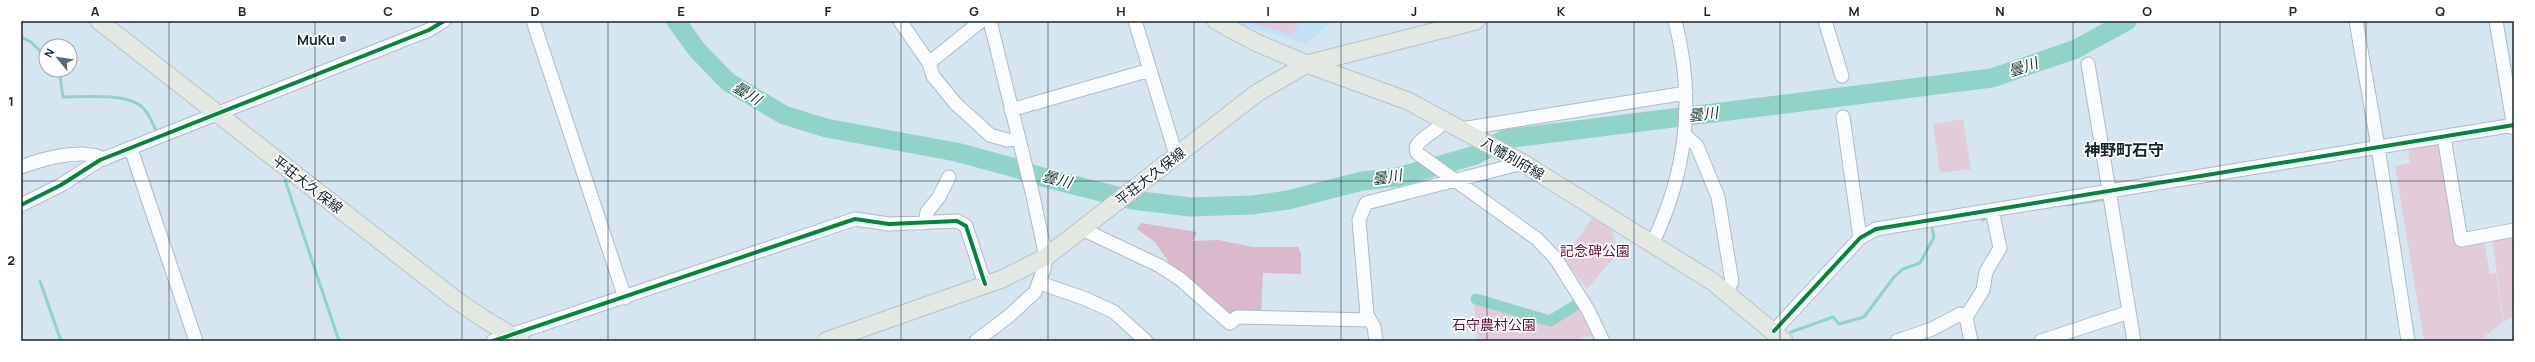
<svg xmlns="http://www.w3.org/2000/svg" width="2535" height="362" font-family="Manrope,'Noto Sans JP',sans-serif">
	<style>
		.built { fill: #c1e1f6 }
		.green { fill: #e3ccda }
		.forest { fill: #d9b9cb }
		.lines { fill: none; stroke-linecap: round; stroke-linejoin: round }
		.stream { stroke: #90d3c9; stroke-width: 3 }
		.canal { stroke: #90d3c9; stroke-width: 11 }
		.river { stroke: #90d3c9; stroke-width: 19 }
		.minor-casing { stroke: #adbbc4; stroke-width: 15 }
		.major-casing { stroke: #b9c2c8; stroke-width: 19 }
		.minor { stroke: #f9fbfd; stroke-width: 13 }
		.major { stroke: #e4e8e3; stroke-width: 17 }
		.cycleway-casing { stroke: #fff; stroke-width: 6 }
		.cycleway { stroke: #00873e; stroke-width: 4 }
		.grid { fill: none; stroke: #16242e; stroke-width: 1; stroke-opacity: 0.55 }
		.poi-dot { fill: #596872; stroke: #fff; stroke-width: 1.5 }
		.labels { text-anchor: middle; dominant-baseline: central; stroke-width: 3.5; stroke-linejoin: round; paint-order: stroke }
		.poi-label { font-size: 14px; font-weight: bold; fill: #16242e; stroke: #fff; text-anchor: end }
		.street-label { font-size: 14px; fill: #16242e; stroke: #fff }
		.park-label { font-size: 14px; fill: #641036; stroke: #fff }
		.water-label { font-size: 15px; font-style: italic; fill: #0e3831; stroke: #fff }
		.quarter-label { font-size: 16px; font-weight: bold; fill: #16242e; stroke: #fff }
		.neatline { fill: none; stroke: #16242e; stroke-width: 1.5 }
		.grid-label { font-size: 13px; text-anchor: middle; font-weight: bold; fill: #16242e }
	</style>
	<rect width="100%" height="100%" fill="#d5e6f1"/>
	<path class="built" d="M 1230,21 L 1332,21 L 1306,44 Z"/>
	<path class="green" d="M 1246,21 L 1301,21 L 1292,35 Z
		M 1963,119 L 1971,169 L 1940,173 L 1933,124 Z
		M 2436,145 L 2441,148 L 2456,245 L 2484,240 L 2490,274 L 2496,273 L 2503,322 L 2479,341 L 2424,341 L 2395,166 L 2410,163 L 2408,150 Z
		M 1592,218 L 1611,228 L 1618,253 L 1587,289 L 1564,259 Z
		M 2514,235 L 2514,315 L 2504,322 L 2492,239 Z
		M 1474,303 L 1550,322 L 1581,305 L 1598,335 L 1584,337 L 1577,341 L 1477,341 Z"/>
	<path class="forest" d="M 1141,223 L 1197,232 L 1193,241 L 1219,240 L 1252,247 L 1298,247 L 1301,253 L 1301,274 L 1263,273 L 1261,314 L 1231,315 L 1170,264 L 1155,242 L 1137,229 Z"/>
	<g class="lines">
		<path class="stream" d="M 21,37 L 31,42 L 46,57
			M 59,70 L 63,97 C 83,97 125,93 141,106 C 149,112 153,124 157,133
			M 285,180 L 339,341
			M 2067,205 L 2106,199
			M 1982,220 L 1990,218
			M 40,281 L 61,341
			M 1791,332 L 1833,317 L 1839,324 L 1864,317 L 1894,277 L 1903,269 L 1920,263 L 1934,237 L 1931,224"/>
		<path class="canal" d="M 1476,299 L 1550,321 L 1579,303"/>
		<path class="river" d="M 676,21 L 697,50 L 728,82 L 784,115 L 826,128 L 956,152 L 1012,167 L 1038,176 L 1133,200 L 1190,207 L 1252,205 L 1288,200 L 1362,181 L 1398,177 L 1476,155 L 1505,139 L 1992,78 L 2076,49 L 2127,21"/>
		<defs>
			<path id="minor" d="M 533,21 L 625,298
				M 900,21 L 929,63 L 933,76 L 955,103 L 990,135 L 1007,140 L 1018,139
				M 1135,21 L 1176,155
				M 1825,21 L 1842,76
				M 2356,21 L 2378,147 L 2408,341
				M 2496,21 L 2514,128
				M 929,63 L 981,21
				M 2088,64 L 2134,341
				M 1011,110 L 1150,70
				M 1843,117 L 1860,238
				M 1444,119 C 1438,133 1423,134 1416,147 L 1417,153 L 1537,239 L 1556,259 L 1588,310 L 1603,341
				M 1461,129 L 1686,93
				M 1685,135 L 1697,146 L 1718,197 L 1732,282 L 1726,291
				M 2444,137 L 2461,240 L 2514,230
				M 131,149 L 196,341
				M 21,167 C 42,159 84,147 104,159
				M 21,205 L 61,185 L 100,160 L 429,30 L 444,21
				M 925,223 L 927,212 L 939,197 L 949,177
				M 1082,229 L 1160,266 L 1180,279 L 1230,323 L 1237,317 L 1370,320
				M 1652,244 C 1687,173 1695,97 1675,21
				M 1040,283 L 1086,299 L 1114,312 L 1146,341
				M 1774,331 L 1860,238 L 1876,229 L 2514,125
				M 493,341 L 855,219 L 889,224 L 957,221 L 966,226 L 985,284
				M 976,341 L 1009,316 L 1035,292 L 1044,269 L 1046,257 L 1033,196 L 990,21
				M 1376,341 L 1374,327 L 1367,315 L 1359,220 L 1366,203 L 1523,163
				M 1897,341 L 1932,329 L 1960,314 L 1966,317
				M 1971,341 L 1966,317 L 1983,290 L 1986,272 L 2000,248 L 1992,210
				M 2041,341 L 2129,312"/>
			<path id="major" d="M 99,21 L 456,300 L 484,319 L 521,341
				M 1216,21 L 1257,43 L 1307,64 L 1408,101 L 1523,163 L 1713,282 L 1784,341
				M 826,341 L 1002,279 L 1046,257 L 1257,93 L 1307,64 L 1476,21"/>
		</defs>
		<use href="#minor" class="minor-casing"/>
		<use href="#major" class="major-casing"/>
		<use href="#minor" class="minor"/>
		<use href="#major" class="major"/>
		<defs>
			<path id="cycleway" d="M 21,205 L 61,185 L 100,160 L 429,30 L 444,21
				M 1774,331 L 1860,238 L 1876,229 L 2514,125
				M 493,341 L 855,219 L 889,224 L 957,221 L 966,226 L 985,284"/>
		</defs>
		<use href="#cycleway" class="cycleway-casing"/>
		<use href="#cycleway" class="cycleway"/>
	</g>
	<path class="grid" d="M 169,21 L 169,341M 315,21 L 315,341M 462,21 L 462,341M 608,21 L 608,341M 755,21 L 755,341M 901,21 L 901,341M 1048,21 L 1048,341M 1194,21 L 1194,341M 1341,21 L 1341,341M 1487,21 L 1487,341M 1634,21 L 1634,341M 1780,21 L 1780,341M 1927,21 L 1927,341M 2073,21 L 2073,341M 2220,21 L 2220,341M 2366,21 L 2366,341M 21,181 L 2514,181"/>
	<circle class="poi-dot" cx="343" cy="39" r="4"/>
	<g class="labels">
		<g class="poi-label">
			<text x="335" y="39">MuKu</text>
		</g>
		<g class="street-label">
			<text transform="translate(1513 158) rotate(30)">八幡別府線</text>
			<text transform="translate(1150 176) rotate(-38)">平荘大久保線</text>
			<text transform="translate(308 184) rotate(38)">平荘大久保線</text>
		</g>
		<g class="park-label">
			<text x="1595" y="250">記念碑公園</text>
			<text x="1494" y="324">石守農村公園</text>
		</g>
		<g class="water-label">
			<text transform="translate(2023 67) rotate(-19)">曇川</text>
			<text transform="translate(747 93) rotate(31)">曇川</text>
			<text transform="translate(1703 114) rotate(-7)">曇川</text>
			<text transform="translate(1387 177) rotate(-9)">曇川</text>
			<text transform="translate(1057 179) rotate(15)">曇川</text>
		</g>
		<g class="quarter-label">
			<text x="2124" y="150">神野町石守</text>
		</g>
	</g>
	<rect width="2535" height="362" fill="none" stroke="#ffffff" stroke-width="44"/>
	<g transform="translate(58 58) rotate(300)"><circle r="19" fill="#ffffff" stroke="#a2a7ab"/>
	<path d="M0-3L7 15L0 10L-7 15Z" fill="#596872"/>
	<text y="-6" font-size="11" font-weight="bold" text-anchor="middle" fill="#16242e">N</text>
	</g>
	<rect x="22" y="22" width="2491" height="318" class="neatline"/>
	<g class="grid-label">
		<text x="95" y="16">A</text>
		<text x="242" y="16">B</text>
		<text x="388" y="16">C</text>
		<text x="535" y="16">D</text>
		<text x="681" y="16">E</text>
		<text x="828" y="16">F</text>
		<text x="974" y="16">G</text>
		<text x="1121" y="16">H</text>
		<text x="1268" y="16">I</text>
		<text x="1414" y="16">J</text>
		<text x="1561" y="16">K</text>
		<text x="1707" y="16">L</text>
		<text x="1854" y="16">M</text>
		<text x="2000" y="16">N</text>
		<text x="2147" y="16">O</text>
		<text x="2293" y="16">P</text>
		<text x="2440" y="16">Q</text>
		<text x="11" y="106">1</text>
		<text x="11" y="265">2</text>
	</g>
</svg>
